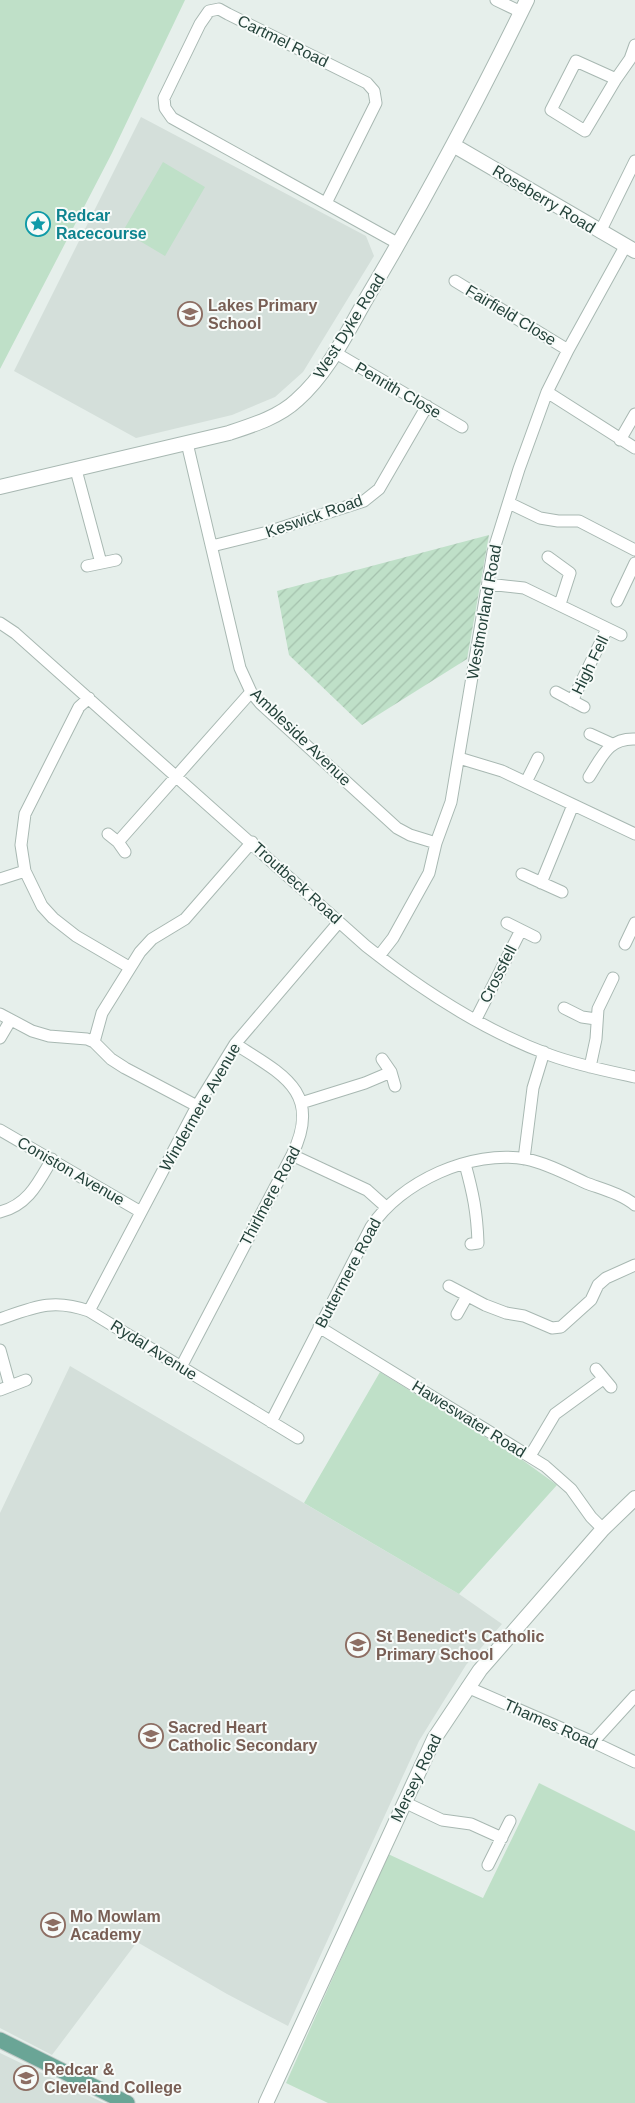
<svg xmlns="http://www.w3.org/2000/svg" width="635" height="2103" font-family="Arial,sans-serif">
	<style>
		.built { fill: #d4dfda }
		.grass { fill: #bfe0c8 }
		.garden { fill: url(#garden-furrows) }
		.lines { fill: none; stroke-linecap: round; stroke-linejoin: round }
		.minor-casing { stroke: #a8b8b2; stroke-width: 13 }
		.tertiary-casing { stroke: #a8b8b2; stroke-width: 16 }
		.primary-casing { stroke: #c2cac8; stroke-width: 17 }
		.minor { stroke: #fff; stroke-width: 11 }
		.tertiary { stroke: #fff; stroke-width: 14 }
		.primary { stroke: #6aa596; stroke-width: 15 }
		.labels { text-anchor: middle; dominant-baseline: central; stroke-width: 4; stroke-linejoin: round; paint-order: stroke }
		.street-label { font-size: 16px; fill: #24423a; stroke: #f7fbf9 }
		.culture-label { font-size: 16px; font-weight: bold; fill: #0d838f; stroke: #f7fbf9; text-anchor: start }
		.education-label { font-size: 16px; font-weight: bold; fill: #785e54; stroke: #f7fbf9; text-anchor: start }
	</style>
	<defs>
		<pattern id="garden-furrows" width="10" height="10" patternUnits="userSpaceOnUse" patternTransform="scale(1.25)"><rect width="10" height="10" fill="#bfe0c8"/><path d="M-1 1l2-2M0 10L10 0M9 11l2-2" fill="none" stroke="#a4c1ad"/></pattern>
	</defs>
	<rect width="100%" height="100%" fill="#e6efeb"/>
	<path class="built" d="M 141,117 L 366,236 L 374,256 L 303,372 L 275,397 L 232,415 L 136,438 L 14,371 Z
		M 70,1366 L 459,1594 L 502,1624 L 466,1665 L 419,1741 L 288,2026 L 227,1994 L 137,1942 L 52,2055 L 0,2028 L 0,1513 Z
		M 0,2053 L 104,2103 L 0,2103 Z"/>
	<path class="grass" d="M 0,0 L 185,0 L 112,153 L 0,369 Z
		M 163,162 L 205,187 L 165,256 L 123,231 Z
		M 380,1372 L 521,1459 L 557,1485 L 459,1594 L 304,1503 Z
		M 539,1783 L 635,1831 L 635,2103 L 328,2103 L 286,2083 L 388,1854 L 483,1898 Z"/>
	<path class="garden" d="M 489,535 L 467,659 L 362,725 L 289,655 L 277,591 Z"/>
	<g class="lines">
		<defs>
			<path id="minor" d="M 496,0 L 521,12
				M 616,79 L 576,61 L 551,110 L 585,131 L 616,79 L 630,59 L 635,45
				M 326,203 L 376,103 L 374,91 L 367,83 L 228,14 L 219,9 L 209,11 L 200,24 L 164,98 L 165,108 L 172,118 L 399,244
				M 600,232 L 635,161
				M 455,281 L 568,350
				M 334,352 L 462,427
				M 547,392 L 635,448
				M 620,440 L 635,414
				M 187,443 L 240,668 L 251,692 L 261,704 L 397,828 L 410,835 L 436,843
				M 76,470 L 101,563
				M 509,503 L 540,518 L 558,521 L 579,521 L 635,550
				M 212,546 L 268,532 L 364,501 L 379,489 L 427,406
				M 548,557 L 570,573 L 560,604
				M 87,566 L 116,560
				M 488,584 L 524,588 L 621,635
				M 617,601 L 635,563
				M 0,623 L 15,633 L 366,946 C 420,989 485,1031 550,1055 C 577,1065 607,1071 635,1077
				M 556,692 L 584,707
				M 89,698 L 79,707 L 25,814 L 21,845 L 25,871 L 42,906 L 53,918 L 76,936 L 129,967
				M 572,701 L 607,629
				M 590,734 L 612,744
				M 459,758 L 502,771 L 635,834
				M 589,777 C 602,757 608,738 635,739
				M 526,782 L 538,758
				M 108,834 L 118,842 L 125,852
				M 118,842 L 251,692
				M 522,874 L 562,892
				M 0,879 L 25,871
				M 541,883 L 573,805
				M 507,923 L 535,937
				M 625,944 L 635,923
				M 379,956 L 393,938 L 429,873 L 436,843 L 451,802 L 493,552 L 519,469 L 547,392 L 568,350 L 626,245
				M 564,1008 L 582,1017 L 596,1019
				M 0,1014 L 32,1031 L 49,1036 L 87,1039 L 94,1042 L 111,1059 L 125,1068 L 197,1106
				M 476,1019 L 521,930
				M 0,1038 L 10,1021
				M 94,1042 L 102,1013 L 140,952 L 152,939 L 185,919 L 252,842
				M 382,1059 L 391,1072 L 395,1086
				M 590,1067 L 596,1039 L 598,1009 L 613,978
				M 301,1103 L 365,1083 L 391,1072
				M 0,1130 L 141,1212
				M 292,1155 L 367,1190 L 386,1207
				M 524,1159 L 533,1088 L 544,1052
				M 465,1164 C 473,1193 477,1212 478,1243 L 471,1244
				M 0,1212 C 28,1205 38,1183 52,1159
				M 449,1286 L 485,1305 L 506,1313 L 524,1316 L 552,1328 L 561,1327 L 591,1300 L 598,1285 L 606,1278 L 635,1265
				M 89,1311 L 197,1106 L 235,1044 L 339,922
				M 457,1314 L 467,1296
				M 0,1319 C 34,1307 53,1298 89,1311 L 298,1438
				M 319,1327 L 545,1466 L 571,1489 L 591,1517 L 603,1529
				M 0,1350 L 10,1386
				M 181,1367 L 292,1155 C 323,1092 282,1074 235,1044
				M 596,1369 L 611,1387
				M 0,1390 L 26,1380
				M 271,1422 L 371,1227 C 400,1182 472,1149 526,1159 C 546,1163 567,1174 586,1183 C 602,1189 622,1194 635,1205
				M 530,1456 L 555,1414 L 603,1379
				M 467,1687 L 593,1742 L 635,1762
				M 593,1742 L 635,1696
				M 404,1802 L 442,1820 L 471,1824 L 502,1838
				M 488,1865 L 510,1821"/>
			<path id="tertiary" d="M 453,145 L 635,251
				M 0,487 L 229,433 C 253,425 279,417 297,400 C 329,372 348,330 369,294 C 426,198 478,100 527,0
				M 266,2103 L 434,1739 L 480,1670 L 603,1529 L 635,1498"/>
			<path id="primary" d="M 0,2040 L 127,2103"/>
		</defs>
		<use href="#minor" class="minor-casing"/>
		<use href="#tertiary" class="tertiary-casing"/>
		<use href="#primary" class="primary-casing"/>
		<use href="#minor" class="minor"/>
		<use href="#tertiary" class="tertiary"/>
		<use href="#primary" class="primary"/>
	</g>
	<defs>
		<symbol id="sight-ring" viewBox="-11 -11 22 22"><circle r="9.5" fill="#f7fbf9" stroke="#0f9aa8" stroke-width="1.5"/><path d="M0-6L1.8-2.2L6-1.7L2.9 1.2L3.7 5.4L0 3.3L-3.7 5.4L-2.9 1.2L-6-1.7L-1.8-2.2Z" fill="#0f9aa8"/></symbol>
		<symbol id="school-ring" viewBox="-11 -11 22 22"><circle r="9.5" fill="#f7fbf9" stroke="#8d6e63" stroke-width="1.5"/><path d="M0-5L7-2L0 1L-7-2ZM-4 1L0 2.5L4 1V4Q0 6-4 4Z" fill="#8d6e63"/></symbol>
		<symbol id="university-ring" viewBox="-11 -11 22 22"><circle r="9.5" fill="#f7fbf9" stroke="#8d6e63" stroke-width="1.5"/><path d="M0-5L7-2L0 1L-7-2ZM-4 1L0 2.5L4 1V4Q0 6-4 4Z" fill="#8d6e63"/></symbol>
	</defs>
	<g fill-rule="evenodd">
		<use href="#sight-ring" x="24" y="210" width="28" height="28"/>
		<use href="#school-ring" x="176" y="300" width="28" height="28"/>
		<use href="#school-ring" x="344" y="1631" width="28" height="28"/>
		<use href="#school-ring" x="137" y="1722" width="28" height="28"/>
		<use href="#school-ring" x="39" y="1911" width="28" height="28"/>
		<use href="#university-ring" x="12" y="2064" width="28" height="28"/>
	</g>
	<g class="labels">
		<g class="street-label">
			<text transform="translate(283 41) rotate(26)">Cartmel Road</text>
			<text transform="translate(544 199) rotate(31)">Roseberry Road</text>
			<text transform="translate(511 315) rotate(31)">Fairfield Close</text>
			<text transform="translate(349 326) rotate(-58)">West Dyke Road</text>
			<text transform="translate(398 390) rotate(30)">Penrith Close</text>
			<text transform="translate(314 516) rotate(-19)">Keswick Road</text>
			<text transform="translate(484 612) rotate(-80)">Westmorland Road</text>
			<text transform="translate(590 665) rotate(-64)">High Fell</text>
			<text transform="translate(301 737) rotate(44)">Ambleside Avenue</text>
			<text transform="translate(297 883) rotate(42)">Troutbeck Road</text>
			<text transform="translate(498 974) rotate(-63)">Crossfell</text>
			<text transform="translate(200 1107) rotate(-60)">Windermere Avenue</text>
			<text transform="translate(71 1171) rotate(30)">Coniston Avenue</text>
			<text transform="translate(270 1196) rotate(-62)">Thirlmere Road</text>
			<text transform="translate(348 1273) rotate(-62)">Buttermere Road</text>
			<text transform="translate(154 1350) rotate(32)">Rydal Avenue</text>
			<text transform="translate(469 1419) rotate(32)">Haweswater Road</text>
			<text transform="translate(551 1724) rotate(24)">Thames Road</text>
			<text transform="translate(416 1778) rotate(-64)">Mersey Road</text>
		</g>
		<g class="culture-label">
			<text x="56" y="215">Redcar<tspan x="56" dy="18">Racecourse</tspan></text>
		</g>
		<g class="education-label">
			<text x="208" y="305">Lakes Primary<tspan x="208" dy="18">School</tspan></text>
			<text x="376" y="1636">St Benedict's Catholic<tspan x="376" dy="18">Primary School</tspan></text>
			<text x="168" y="1727">Sacred Heart<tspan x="168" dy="18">Catholic Secondary</tspan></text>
			<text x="70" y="1916">Mo Mowlam<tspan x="70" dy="18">Academy</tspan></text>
			<text x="44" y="2069">Redcar &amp;<tspan x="44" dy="18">Cleveland College</tspan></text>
		</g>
	</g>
</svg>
